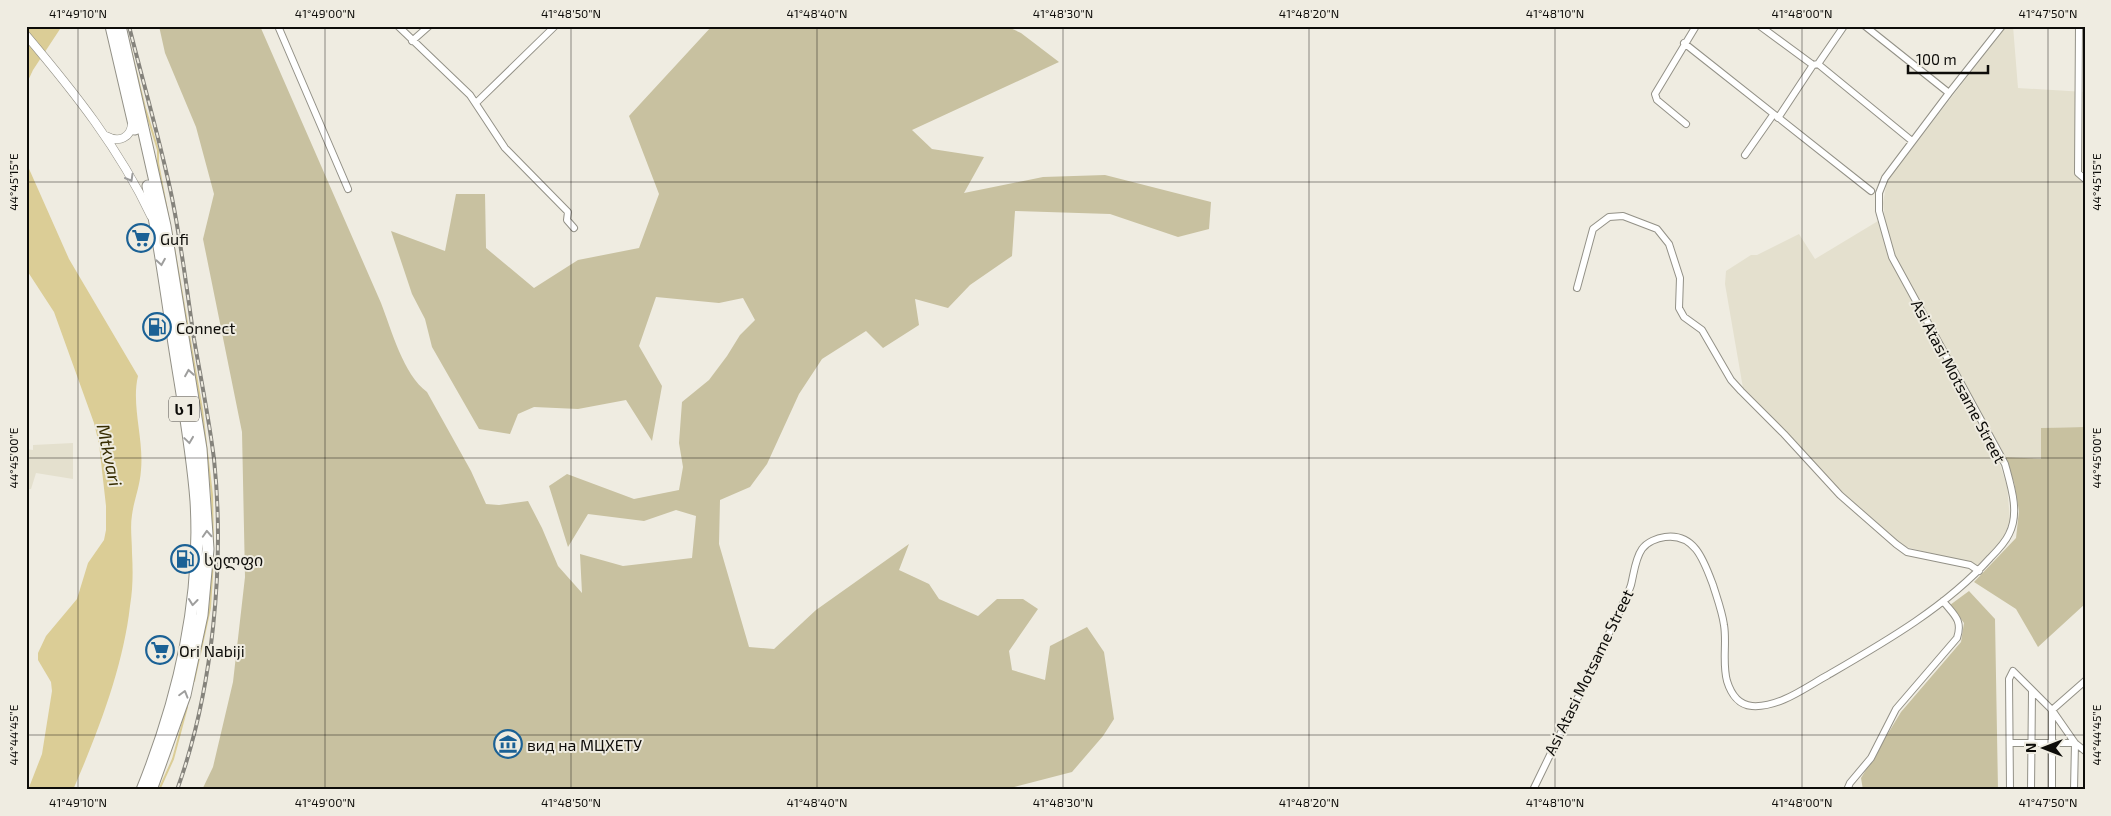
<svg xmlns="http://www.w3.org/2000/svg" width="2111" height="816" font-family="'Exo 2','Noto Sans Georgian',sans-serif">
	<style>
		.built { fill: #e4e0ce }
		.green { fill: #c8c1a0 }
		.water { fill: #dbcd96 }
		.lines { fill: none; stroke-linecap: round; stroke-linejoin: round }
		.stream { stroke: #dbcd96; stroke-width: 2 }
		.minor-casing { stroke: #939187; stroke-width: 8 }
		.tertiary-casing { stroke: #939187; stroke-width: 9 }
		.motorway-casing { stroke: #939187; stroke-width: 13 }
		.minor { stroke: #fff; stroke-width: 6 }
		.tertiary { stroke: #fff; stroke-width: 8 }
		.motorway { stroke: #fff; stroke-width: 11 }
		.rail-casing { stroke: #85837c; stroke-width: 4 }
		.rail { stroke: #efece1; stroke-width: 2; stroke-dasharray: 5.5; stroke-linecap: butt }
		.oneway { stroke: #9e9e9d }
		.ticks { fill: none; stroke: #0d0c09; stroke-width: 1; stroke-opacity: 0.45 }
		.labels { text-anchor: middle; dominant-baseline: central; stroke-width: 4; stroke-linejoin: round; paint-order: stroke }
		.shield { fill: #efece1; stroke: #514f4a; stroke-width: 1 }
		.shield-label { font-size: 15px; font-weight: bold; fill: #0d0c09 }
		.poi-label { font-size: 16px; fill: #0d0c09; stroke: #efece1; text-anchor: start }
		.street-label { font-size: 16px; fill: #0d0c09; stroke: #efece1 }
		.water-label { font-size: 18px; font-style: italic; fill: #362c00; stroke: #efece1 }
		.neatline { fill: none; stroke: #0d0c09; stroke-width: 2 }
		.ticks-label { font-size: 12px; text-anchor: middle; fill: #0d0c09 }
	</style>
	<rect width="100%" height="100%" fill="#efece1"/>
	<path class="built" d="M 2008,26 L 2013,26 L 2018,88 L 2085,92 L 2085,427 L 2041,428 L 2041,459 L 2004,457 L 1895,255 L 1886,229 L 1883,203 L 1887,181 L 2004,29 Z
		M 1878,221 L 1888,256 L 2000,465 L 2007,486 L 2010,520 L 2003,539 L 1977,566 L 1903,546 L 1838,488 L 1743,388 L 1725,284 L 1726,271 L 1751,255 L 1757,255 L 1799,234 L 1815,259 Z
		M 73,443 L 73,479 L 36,473 L 31,489 L 28,489 L 26,496 L 26,449 L 33,450 L 33,445 Z"/>
	<path class="green" d="M 159,26 L 260,26 L 381,303 C 392,331 403,374 427,392 L 471,471 L 486,504 L 499,505 L 528,501 L 542,528 L 558,566 L 582,593 L 580,554 L 623,566 L 692,558 L 696,516 L 676,510 L 644,521 L 588,514 L 568,547 L 549,486 L 567,474 L 634,499 L 679,490 L 683,467 L 679,443 L 682,402 L 709,380 L 727,356 L 740,335 L 755,320 L 743,298 L 719,303 L 656,297 L 639,346 L 662,386 L 652,441 L 626,400 L 578,409 L 534,407 L 518,414 L 510,434 L 479,429 L 432,347 L 425,319 L 412,294 L 391,231 L 445,251 L 456,194 L 485,194 L 486,248 L 534,288 L 578,260 L 639,248 L 659,194 L 629,116 L 712,26 L 1006,26 L 1021,33 L 1059,62 L 912,130 L 932,149 L 984,157 L 964,193 L 1043,177 L 1105,175 L 1211,202 L 1209,229 L 1178,237 L 1110,214 L 1015,211 L 1012,256 L 970,285 L 948,308 L 915,299 L 919,325 L 883,348 L 866,331 L 822,359 L 799,394 L 767,464 L 750,487 L 720,500 L 719,544 L 749,647 L 774,649 L 816,610 L 909,544 L 899,570 L 929,584 L 939,599 L 978,616 L 997,599 L 1023,599 L 1038,609 L 1009,651 L 1012,670 L 1045,680 L 1050,646 L 1087,627 L 1104,652 L 1114,719 L 1103,736 L 1072,772 L 1003,790 L 202,790 L 213,767 L 233,682 L 245,577 L 242,432 L 203,239 L 214,194 L 196,127 L 165,53 Z
		M 2085,427 L 2085,604 L 2038,647 L 2016,609 L 1974,582 L 2016,538 L 2019,511 L 2014,482 L 2004,457 L 2041,459 L 2041,428 Z
		M 1969,591 L 1995,619 L 1998,790 L 1863,790 L 1861,778 L 1901,712 L 1961,642 L 1964,623 L 1950,605 Z"/>
	<path class="water" d="M 27,26 L 62,26 L 33,70 L 26,85 Z
		M 26,162 L 69,259 L 138,376 C 131,405 144,439 141,470 C 140,486 134,500 132,515 C 130,527 132,540 132,553 C 133,571 133,588 130,606 C 123,668 98,732 73,790 L 28,790 L 42,754 L 52,691 L 51,682 L 38,660 L 38,653 L 46,636 L 77,599 L 88,563 L 104,540 L 106,530 L 106,506 L 99,444 L 94,423 L 54,312 L 26,269 Z"/>
	<g class="lines">
		<path class="stream" d="M 128,38 L 145,108 L 158,150 L 158,163 L 168,216
			M 171,230 L 202,410 L 212,495 L 213,545
			M 194,681 L 210,608 L 213,560
			M 159,790 L 173,759 L 187,707"/>
		<defs>
			<path id="minor" d="M 278,26 L 348,189
				M 398,26 L 470,95 L 505,148 L 568,212 L 567,220 L 574,228
				M 1760,26 L 1813,65
				M 1865,26 L 1949,93
				M 2079,26 L 2078,173 L 2085,179
				M 412,41 L 429,26
				M 1684,43 L 1871,191
				M 1818,64 L 1912,141
				M 476,103 L 555,26
				M 1778,118 L 1813,65 L 1818,64 L 1844,26
				M 1686,124 L 1657,100 L 1655,94 L 1696,26
				M 1745,155 L 1773,115
				M 1577,288 L 1593,229 L 1609,217 L 1623,216 L 1657,229 L 1669,244 L 1680,278 L 1679,308 L 1684,317 L 1702,330 L 1731,380 L 1741,391 L 1784,434 L 1840,495 L 1896,544 L 1907,552 L 1970,565 L 1979,571
				M 2010,743 L 2075,743
				M 2075,743 L 2085,751
				M 1533,790 L 1619,613 C 1623,603 1628,594 1631,585 C 1634,573 1635,559 1642,549 C 1647,542 1657,538 1665,537 C 1695,533 1704,561 1713,585 C 1717,598 1722,611 1724,625 C 1727,643 1722,663 1727,681 C 1731,694 1739,705 1752,706 C 1779,708 1806,687 1828,675 C 1885,642 1946,607 1990,558 C 1997,551 2005,543 2009,534 C 2020,513 2011,486 2005,464 L 1892,257 L 1879,211 L 1879,193 L 1885,178 L 1949,93 L 2002,26
				M 1847,790 L 1850,783 L 1871,758 L 1896,709 L 1957,638 C 1963,620 1954,615 1943,601
				M 2010,790 L 2009,679 L 2013,671 L 2052,710 L 2075,743 L 2074,790
				M 2031,790 L 2032,691
				M 2052,790 L 2052,710 L 2085,681"/>
			<path id="tertiary" d="M 26,35 C 74,92 119,148 151,216
				M 106,136 C 119,143 131,138 132,123"/>
			<path id="motorway" d="M 111,26 L 135,129
				M 120,26 L 165,226 L 201,449 L 208,549 L 202,615 L 185,695 L 151,790
				M 142,790 C 179,698 202,601 196,501 C 192,448 182,396 174,344 C 166,291 159,238 148,186"/>
		</defs>
		<use href="#minor" class="minor-casing"/>
		<use href="#tertiary" class="tertiary-casing"/>
		<use href="#motorway" class="motorway-casing"/>
		<use href="#minor" class="minor"/>
		<use href="#tertiary" class="tertiary"/>
		<use href="#motorway" class="motorway"/>
		<defs>
			<path id="rail" d="M 129,26 C 143,82 159,137 171,193 C 181,241 187,291 194,339 C 201,379 209,419 214,459 C 225,563 213,691 177,790"/>
		</defs>
		<use href="#rail" class="rail-casing"/>
		<use href="#rail" class="rail"/>
	</g>
	<defs><path id="oneway-chevron" d="M-2-3.5L2.5 0L-2 3.5" fill="none" stroke-width="1.6" stroke-linecap="round" stroke-linejoin="round" transform="scale(1.25)"/></defs>
	<g class="oneway">
		<use href="#oneway-chevron" transform="translate(130 178) rotate(60)"/>
		<use href="#oneway-chevron" transform="translate(161 262) rotate(81)"/>
		<use href="#oneway-chevron" transform="translate(189 373) rotate(-99)"/>
		<use href="#oneway-chevron" transform="translate(189 440) rotate(82)"/>
		<use href="#oneway-chevron" transform="translate(207 534) rotate(-93)"/>
		<use href="#oneway-chevron" transform="translate(193 602) rotate(96)"/>
		<use href="#oneway-chevron" transform="translate(184 694) rotate(-74)"/>
	</g>
	<path class="ticks" d="M 78,26 L 78,790M 325,26 L 325,790M 571,26 L 571,790M 817,26 L 817,790M 1063,26 L 1063,790M 1309,26 L 1309,790M 1555,26 L 1555,790M 1802,26 L 1802,790M 2048,26 L 2048,790M 26,182 L 2085,182M 26,458 L 2085,458M 26,735 L 2085,735"/>
	<defs>
		<symbol id="supermarket-ring" viewBox="-11 -11 22 22"><circle r="9.5" fill="#efece1" stroke="#1b6195" stroke-width="1.5"/><path d="M-6-5.5h2.5l.6 2H6L4.5 2H-2.5L-4.4-4H-6ZM-1.5 3.2a1.3 1.3 0 1 0 .1 0ZM3 3.2a1.3 1.3 0 1 0 .1 0Z" fill="#1b6195"/></symbol>
		<symbol id="fuel-ring" viewBox="-11 -11 22 22"><circle r="9.5" fill="#efece1" stroke="#1b6195" stroke-width="1.5"/><path d="M-5.5-6h7V0h2V4h1.3V-2.5L3-4.5l.8-.8L6-3V5H2.5V1h-1V6h-7ZM-4.2-4.7v3.2H.2V-4.7Z" fill="#1b6195"/></symbol>
		<symbol id="museum-ring" viewBox="-11 -11 22 22"><circle r="9.5" fill="#efece1" stroke="#1b6195" stroke-width="1.5"/><path d="M0-6L6-3V-2H-6V-3ZM-5-1h2V3h-2ZM-1-1h2V3h-2ZM3-1h2V3H3ZM-6 4H6V6H-6Z" fill="#1b6195"/></symbol>
	</defs>
	<g fill-rule="evenodd">
		<use href="#supermarket-ring" x="125" y="222" width="32" height="32"/>
		<use href="#fuel-ring" x="141" y="311" width="32" height="32"/>
		<use href="#fuel-ring" x="169" y="543" width="32" height="32"/>
		<use href="#supermarket-ring" x="144" y="634" width="32" height="32"/>
		<use href="#museum-ring" x="492" y="728" width="32" height="32"/>
	</g>
	<g class="labels">
		<rect class="shield" x="169" y="396.5" width="30" height="25" rx="4"/>
		<g class="shield-label">
			<text x="184" y="409">ს 1</text>
		</g>
		<g class="poi-label">
			<text x="160" y="238">Gufi</text>
			<text x="176" y="327">Connect</text>
			<text x="204" y="559">სელფი</text>
			<text x="179" y="650">Ori Nabiji</text>
			<text x="527" y="744">вид на МЦХЕТУ</text>
		</g>
		<g class="street-label">
			<text transform="translate(1959 381) rotate(62)">Asi Atasi Motsame Street</text>
			<text transform="translate(1588 672) rotate(-64)">Asi Atasi Motsame Street</text>
		</g>
		<g class="water-label">
			<text transform="translate(110 455) rotate(78)">Mtkvari</text>
		</g>
	</g>
	<rect width="2111" height="816" fill="none" stroke="#efece1" stroke-width="55"/>
	<g transform="translate(2044 748) rotate(270)" stroke="#efece1" stroke-width="4" paint-order="stroke">
	<path d="M0-4L9 19L0 12L-9 19Z" fill="#0d0c09"/>
	<text y="-8" font-size="14" font-weight="bold" text-anchor="middle" fill="#0d0c09">N</text>
	</g>
	<path d="M1908 65v8h80v-8" fill="none" stroke="#0d0c09" stroke-width="2.5"/>
	<text x="1916" y="65" font-size="15" fill="#0d0c09" stroke="#efece1" stroke-width="4" paint-order="stroke">100 m</text>
	<rect x="28" y="28" width="2056" height="760" class="neatline"/>
	<g class="ticks-label">
		<text x="78" y="18">41°49'10"N</text>
		<text x="325" y="18">41°49'00"N</text>
		<text x="571" y="18">41°48'50"N</text>
		<text x="817" y="18">41°48'40"N</text>
		<text x="1063" y="18">41°48'30"N</text>
		<text x="1309" y="18">41°48'20"N</text>
		<text x="1555" y="18">41°48'10"N</text>
		<text x="1802" y="18">41°48'00"N</text>
		<text x="2048" y="18">41°47'50"N</text>
		<text transform="translate(2097 182) rotate(-90)" y="4">44°45'15"E</text>
		<text transform="translate(14 182) rotate(-90)" y="4">44°45'15"E</text>
		<text transform="translate(2097 458) rotate(-90)" y="4">44°45'00"E</text>
		<text transform="translate(14 458) rotate(-90)" y="4">44°45'00"E</text>
		<text transform="translate(2097 735) rotate(-90)" y="4">44°44'45"E</text>
		<text transform="translate(14 735) rotate(-90)" y="4">44°44'45"E</text>
		<text x="78" y="807">41°49'10"N</text>
		<text x="325" y="807">41°49'00"N</text>
		<text x="571" y="807">41°48'50"N</text>
		<text x="817" y="807">41°48'40"N</text>
		<text x="1063" y="807">41°48'30"N</text>
		<text x="1309" y="807">41°48'20"N</text>
		<text x="1555" y="807">41°48'10"N</text>
		<text x="1802" y="807">41°48'00"N</text>
		<text x="2048" y="807">41°47'50"N</text>
	</g>
</svg>
